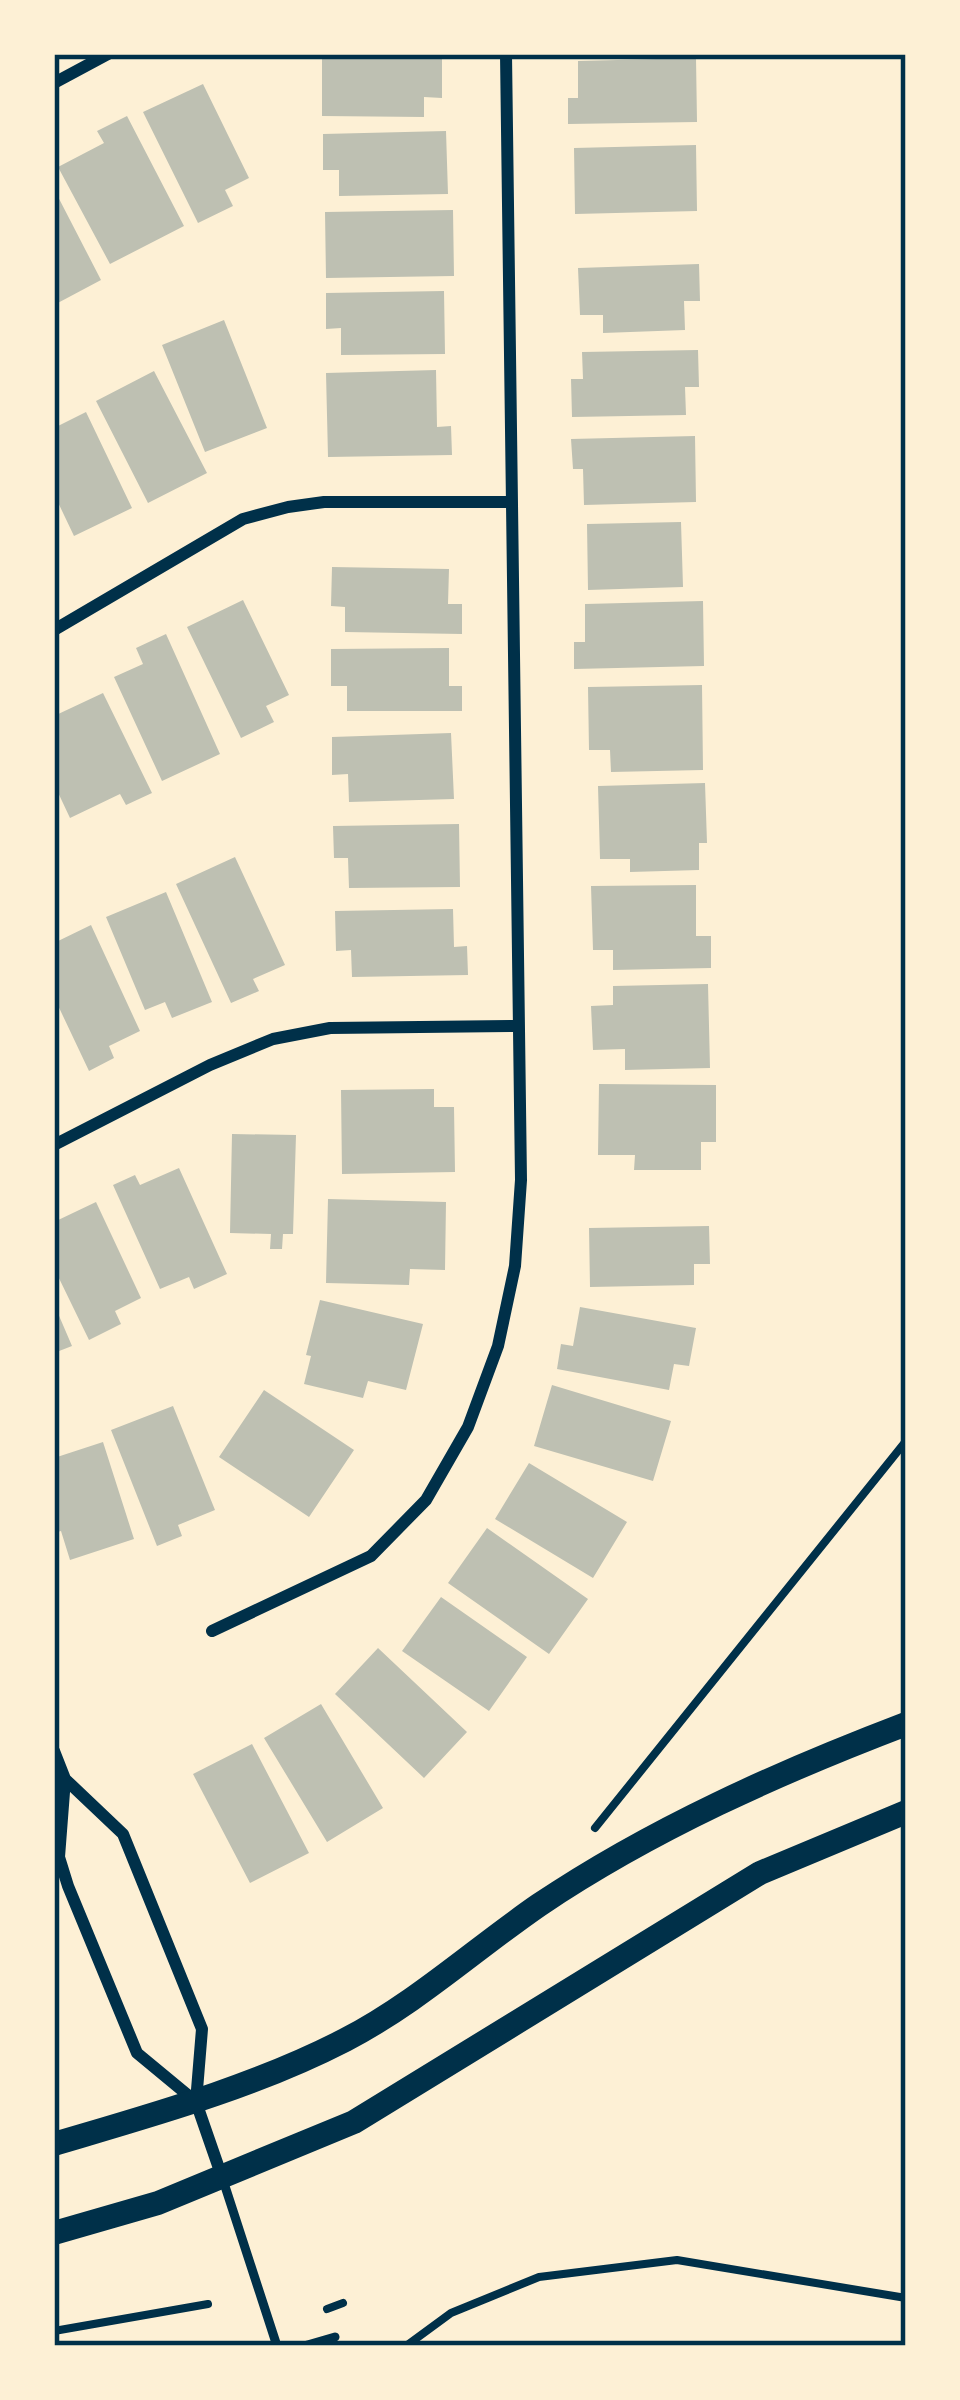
<svg xmlns="http://www.w3.org/2000/svg" width="960" height="2400" font-family="Figtree,sans-serif">
	<style>
		.building { fill: #bec0b2 }
		.lines { fill: none; stroke-linecap: round; stroke-linejoin: round }
		.path { stroke: #003049; stroke-width: 8 }
		.service { stroke: #003049; stroke-width: 9 }
		.minor { stroke: #003049; stroke-width: 12 }
		.secondary { stroke: #003049; stroke-width: 24 }
		.neatline { fill: none; stroke: #003049; stroke-width: 4.5 }
	</style>
	<rect width="100%" height="100%" fill="#fdf0d5"/>
	<path class="building" d="M 322,54 L 442,54 L 442,98 L 424,97 L 424,117 L 322,116 Z
		M 696,58 L 697,122 L 568,124 L 568,98 L 578,98 L 578,61 Z
		M 203,84 L 249,178 L 225,190 L 233,206 L 198,223 L 143,112 Z
		M 127,116 L 184,226 L 110,264 L 58,167 L 104,143 L 97,131 Z
		M 446,131 L 448,194 L 339,196 L 339,170 L 323,170 L 323,134 Z
		M 696,145 L 697,211 L 575,214 L 574,148 Z
		M 54,189 L 101,280 L 54,305 Z
		M 453,210 L 454,276 L 326,278 L 325,212 Z
		M 699,264 L 700,301 L 684,301 L 685,330 L 603,333 L 603,315 L 580,315 L 578,268 Z
		M 444,291 L 445,354 L 341,355 L 341,328 L 326,329 L 326,293 Z
		M 224,320 L 267,428 L 205,452 L 162,345 Z
		M 698,350 L 699,387 L 685,387 L 686,415 L 572,417 L 571,379 L 583,379 L 582,352 Z
		M 436,370 L 437,427 L 451,426 L 452,455 L 328,457 L 326,373 Z
		M 154,371 L 207,473 L 148,503 L 96,401 Z
		M 86,412 L 132,508 L 74,536 L 54,494 L 54,428 Z
		M 695,436 L 696,502 L 584,505 L 583,469 L 573,469 L 571,439 Z
		M 681,522 L 683,587 L 588,590 L 587,524 Z
		M 332,567 L 449,569 L 448,604 L 462,604 L 462,634 L 345,632 L 345,607 L 331,606 Z
		M 243,600 L 289,695 L 266,706 L 274,722 L 241,738 L 187,627 Z
		M 703,601 L 704,666 L 574,669 L 574,642 L 585,642 L 585,604 Z
		M 166,634 L 220,754 L 162,781 L 114,677 L 143,664 L 136,648 Z
		M 449,648 L 449,686 L 462,686 L 462,711 L 347,711 L 347,686 L 331,686 L 331,649 Z
		M 702,685 L 703,770 L 611,772 L 610,750 L 589,750 L 588,687 Z
		M 103,693 L 152,793 L 126,805 L 120,794 L 70,818 L 54,784 L 54,716 Z
		M 451,733 L 454,799 L 349,802 L 348,774 L 332,775 L 332,737 Z
		M 705,783 L 707,843 L 699,843 L 699,870 L 630,872 L 630,859 L 600,859 L 598,786 Z
		M 459,824 L 460,887 L 349,888 L 348,858 L 334,858 L 333,826 Z
		M 235,857 L 285,965 L 253,979 L 259,991 L 231,1003 L 176,884 Z
		M 696,885 L 696,936 L 711,936 L 711,968 L 613,970 L 613,950 L 593,950 L 591,886 Z
		M 166,892 L 212,1002 L 172,1018 L 165,1002 L 145,1010 L 106,917 Z
		M 453,909 L 454,947 L 467,946 L 468,975 L 352,977 L 351,950 L 336,951 L 335,911 Z
		M 91,925 L 140,1031 L 109,1046 L 114,1058 L 89,1071 L 54,997 L 54,943 Z
		M 708,984 L 710,1068 L 625,1070 L 625,1049 L 593,1050 L 591,1006 L 613,1005 L 613,986 Z
		M 599,1084 L 716,1085 L 716,1142 L 701,1142 L 701,1170 L 634,1170 L 635,1155 L 598,1155 Z
		M 434,1089 L 434,1107 L 454,1107 L 455,1172 L 342,1174 L 341,1090 Z
		M 232,1134 L 296,1135 L 293,1234 L 283,1234 L 282,1249 L 270,1249 L 271,1234 L 230,1233 Z
		M 179,1168 L 227,1274 L 194,1289 L 189,1277 L 160,1289 L 113,1185 L 135,1175 L 140,1185 Z
		M 328,1199 L 446,1202 L 445,1270 L 410,1269 L 409,1285 L 326,1283 Z
		M 96,1202 L 141,1298 L 115,1311 L 121,1324 L 89,1340 L 54,1268 L 54,1222 Z
		M 709,1226 L 710,1264 L 694,1264 L 694,1285 L 590,1287 L 589,1228 Z
		M 320,1300 L 423,1324 L 406,1390 L 368,1381 L 363,1398 L 304,1384 L 311,1356 L 306,1355 Z
		M 54,1304 L 72,1346 L 54,1353 Z
		M 580,1307 L 696,1328 L 689,1366 L 674,1364 L 669,1390 L 557,1369 L 561,1344 L 573,1346 Z
		M 552,1385 L 671,1421 L 653,1481 L 534,1446 Z
		M 264,1390 L 354,1450 L 309,1517 L 219,1457 Z
		M 173,1406 L 215,1510 L 178,1525 L 182,1536 L 157,1546 L 111,1430 Z
		M 103,1442 L 134,1539 L 70,1560 L 61,1531 L 54,1533 L 54,1458 Z
		M 529,1463 L 627,1522 L 593,1578 L 495,1519 Z
		M 487,1528 L 588,1599 L 549,1654 L 448,1583 Z
		M 441,1597 L 527,1657 L 489,1711 L 402,1651 Z
		M 378,1648 L 467,1732 L 424,1778 L 335,1694 Z
		M 321,1704 L 383,1808 L 327,1842 L 264,1738 Z
		M 252,1744 L 309,1853 L 250,1883 L 193,1774 Z"/>
	<g class="lines">
		<path class="path" d="M 595,1828 L 906,1441
			M 327,2309 L 343,2303
			M 54,2331 L 208,2304
			M 406,2346 L 451,2313 L 539,2277 L 677,2260 L 906,2298"/>
		<path class="service" d="M 223,2180 L 277,2346
			M 304,2346 L 335,2337"/>
		<path class="minor" d="M 54,83 L 108,54
			M 54,630 L 243,519 L 288,507 L 324,502 L 511,502
			M 54,1145 L 210,1065 L 273,1039 L 330,1028 L 517,1026
			M 212,1631 L 371,1556 L 426,1500 L 468,1427 L 498,1346 L 515,1266 L 521,1180 L 506,54
			M 54,1751 L 65,1779 L 123,1834 L 202,2029 L 196,2102 L 222,2177
			M 65,1779 L 59,1857 L 68,1886 L 137,2053 L 195,2101"/>
		<path class="secondary" d="M 54,2144 C 152,2115 254,2087 345,2040 C 415,2004 475,1949 539,1905 C 652,1829 780,1772 906,1724
			M 54,2233 L 158,2203 L 354,2122 L 760,1873 L 906,1812"/>
	</g>
	<rect width="960" height="2400" fill="none" stroke="#fdf0d5" stroke-width="114"/>
	<rect x="57" y="57" width="846" height="2286" class="neatline"/>
</svg>
